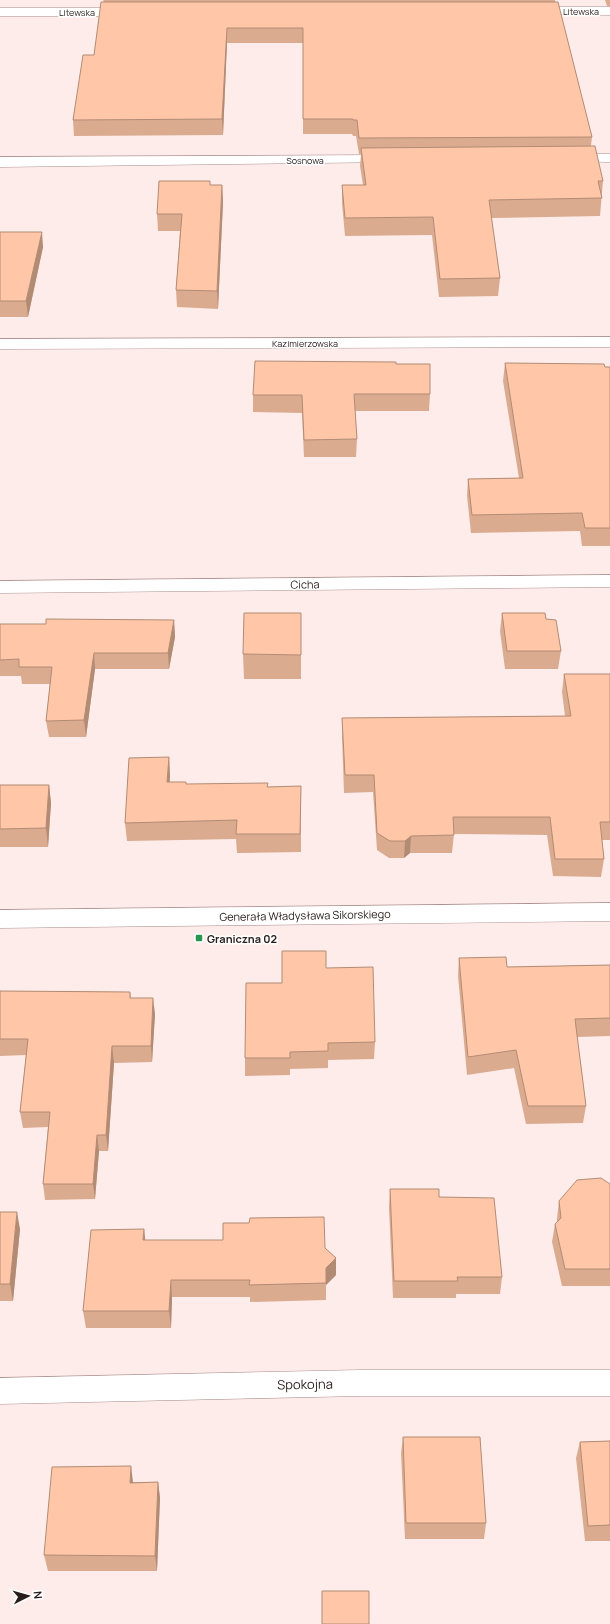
<svg xmlns="http://www.w3.org/2000/svg" width="610" height="1624" font-family="Manrope,sans-serif">
	<style>
		.lines { fill: none; stroke-linecap: round; stroke-linejoin: round }
		.street-casing { stroke: #a98e8b; stroke-width: 1 }
		.street { fill: #fff; fill-rule: evenodd }
		.wall { fill: #dbab90 }
		.shaded-wall { fill: #b28b75 }
		.building { fill: #ffc7a7; stroke: #b28b75 }
		.poi-dot { fill: #28964f; stroke: #fff; stroke-width: 1.5 }
		.labels { text-anchor: middle; dominant-baseline: central; stroke-width: 3; stroke-linejoin: round; paint-order: stroke }
		.far-street-label { font-size: 9px; fill: #281d1c; stroke: #fff }
		.street-label { font-size: 11px; fill: #281d1c; stroke: #fff }
		.poi-label { font-size: 11px; font-weight: bold; fill: #281d1c; stroke: #fff; text-anchor: start }
		.near-street-label { font-size: 13px; fill: #281d1c; stroke: #fff }
	</style>
	<rect width="100%" height="100%" fill="#feecea"/>
	<g class="lines">
		<defs>
			<path id="street" d="M 531,7 L 610,7 L 610,15 L 526,14 L 524,11 L 526,8 Z
				M 0,8 L 129,8 L 134,9 L 136,12 L 134,15 L 129,16 L 0,16 Z
				M 567,154 L 610,154 L 610,162 L 562,161 L 560,158 L 562,155 Z
				M 391,155 L 396,156 L 398,159 L 396,162 L 0,167 L 0,157 Z
				M 610,337 L 610,347 L 0,349 L 0,339 Z
				M 610,575 L 610,587 L 0,593 L 0,581 Z
				M 610,903 L 610,921 L 0,928 L 0,910 Z
				M 361,1370 L 610,1370 L 610,1396 L 361,1396 L 0,1404 L 0,1378 Z"/>
		</defs>
		<use href="#street" class="street-casing"/>
		<use href="#street" class="street"/>
	</g>
	<path class="wall" d="M 103,0 L 555,0 L 555,2 L 592,137 L 591,146 L 603,181 L 600,216 L 491,218 L 500,278 L 498,296 L 439,297 L 432,235 L 345,236 L 342,203 L 342,185 L 363,185 L 360,166 L 361,154 L 359,154 L 356,136 L 353,136 L 352,134 L 303,134 L 303,43 L 227,43 L 223,135 L 74,136 L 73,120 L 94,55 L 104,2 Z
		M 605,0 L 610,0 L 610,7 L 607,6 Z
		M 210,181 L 210,185 L 222,185 L 223,202 L 218,309 L 177,307 L 176,290 L 180,231 L 158,231 L 157,214 Z
		M 0,232 L 43,247 L 28,317 L 0,317 Z
		M 505,363 L 610,367 L 610,546 L 582,546 L 580,531 L 471,533 L 467,496 L 468,479 L 519,478 L 503,381 Z
		M 396,364 L 430,394 L 429,411 L 355,411 L 357,439 L 356,457 L 304,457 L 302,413 L 253,412 L 253,395 Z
		M 301,613 L 301,679 L 244,679 L 243,654 Z
		M 502,613 L 561,651 L 558,669 L 505,669 L 500,631 Z
		M 174,620 L 175,637 L 169,669 L 95,669 L 86,737 L 49,737 L 46,721 L 50,684 L 22,684 L 21,676 L 0,676 L 0,624 L 46,624 Z
		M 564,674 L 610,674 L 610,840 L 602,840 L 604,859 L 601,877 L 553,876 L 547,835 L 454,834 L 452,853 L 410,853 L 404,858 L 389,858 L 377,850 L 373,792 L 344,793 L 342,736 L 342,718 L 565,716 L 562,692 Z
		M 169,757 L 170,776 L 170,782 L 186,784 L 268,787 L 301,786 L 301,852 L 237,853 L 236,839 L 127,841 L 125,823 Z
		M 0,785 L 49,785 L 51,803 L 48,847 L 0,847 Z
		M 459,958 L 507,967 L 610,965 L 610,1036 L 577,1037 L 586,1106 L 583,1123 L 526,1124 L 514,1068 L 467,1075 L 458,976 Z
		M 326,968 L 375,1042 L 374,1059 L 328,1060 L 328,1068 L 290,1069 L 290,1075 L 245,1076 L 245,1058 L 282,983 Z
		M 0,991 L 130,992 L 131,998 L 155,1014 L 152,1062 L 114,1063 L 108,1151 L 99,1151 L 95,1199 L 45,1200 L 43,1184 L 48,1127 L 23,1128 L 20,1112 L 26,1055 L 0,1056 Z
		M 610,1184 L 610,1286 L 562,1286 L 552,1242 L 555,1224 L 557,1222 L 557,1219 L 559,1201 Z
		M 390,1189 L 439,1197 L 502,1277 L 500,1294 L 456,1294 L 456,1298 L 393,1298 L 389,1207 Z
		M 0,1212 L 20,1229 L 13,1301 L 0,1301 Z
		M 144,1229 L 145,1240 L 325,1248 L 336,1258 L 336,1275 L 326,1285 L 326,1300 L 250,1302 L 250,1297 L 172,1297 L 171,1328 L 86,1328 L 83,1311 Z
		M 403,1437 L 486,1523 L 484,1539 L 405,1539 L 401,1453 Z
		M 610,1441 L 610,1541 L 585,1541 L 576,1458 L 580,1442 Z
		M 133,1482 L 158,1482 L 160,1498 L 157,1571 L 48,1571 L 44,1555 Z"/>
	<path class="shaded-wall" d="M 227,28 L 227,43 L 223,135 L 222,119 Z
		M 222,185 L 223,202 L 218,309 L 217,291 Z
		M 42,232 L 43,247 L 28,317 L 26,301 Z
		M 174,620 L 175,637 L 169,669 L 168,653 Z
		M 94,653 L 95,669 L 86,737 L 84,720 Z
		M 169,757 L 170,776 L 168,801 L 167,782 Z
		M 49,785 L 51,803 L 48,847 L 46,828 Z
		M 411,836 L 410,853 L 404,858 L 405,841 Z
		M 153,998 L 155,1014 L 152,1062 L 151,1046 Z
		M 112,1046 L 114,1063 L 108,1151 L 106,1135 Z
		M 97,1135 L 99,1151 L 95,1199 L 93,1184 Z
		M 17,1212 L 20,1229 L 13,1301 L 10,1284 Z
		M 144,1229 L 146,1246 L 143,1240 Z
		M 336,1258 L 336,1275 L 326,1285 L 326,1268 Z
		M 171,1280 L 172,1297 L 171,1328 L 169,1311 Z
		M 131,1466 L 133,1482 L 133,1498 L 130,1483 Z
		M 158,1482 L 160,1498 L 157,1571 L 155,1556 Z"/>
	<path class="building" d="M 101,2 L 558,2 L 592,137 L 359,138 L 357,120 L 353,120 L 353,119 L 303,119 L 303,28 L 227,28 L 222,119 L 73,120 L 83,55 L 94,55 Z
		M 595,146 L 603,181 L 598,181 L 602,198 L 489,200 L 500,278 L 440,279 L 433,217 L 345,218 L 342,185 L 366,185 L 361,148 Z
		M 159,181 L 210,181 L 210,185 L 222,185 L 217,291 L 176,290 L 182,214 L 157,214 Z
		M 0,232 L 42,232 L 26,301 L 0,301 Z
		M 255,361 L 396,362 L 396,364 L 430,364 L 430,394 L 354,394 L 357,439 L 304,440 L 302,395 L 253,395 Z
		M 505,363 L 604,364 L 605,367 L 610,367 L 610,528 L 585,528 L 582,513 L 472,515 L 468,479 L 523,478 Z
		M 244,613 L 301,613 L 301,655 L 243,654 Z
		M 502,613 L 545,613 L 546,619 L 556,620 L 561,651 L 507,651 Z
		M 46,619 L 174,620 L 168,653 L 94,653 L 84,720 L 46,721 L 52,667 L 19,667 L 19,659 L 0,660 L 0,624 L 46,624 Z
		M 564,674 L 610,674 L 610,822 L 600,822 L 604,859 L 555,859 L 550,817 L 453,817 L 454,835 L 411,836 L 405,841 L 390,841 L 377,833 L 374,775 L 345,775 L 342,718 L 571,716 Z
		M 169,757 L 167,782 L 186,782 L 186,784 L 268,783 L 267,787 L 301,786 L 300,834 L 236,834 L 237,820 L 125,823 L 129,758 Z
		M 0,785 L 49,785 L 46,828 L 0,829 Z
		M 282,951 L 326,951 L 326,968 L 373,967 L 375,1042 L 328,1043 L 328,1051 L 290,1052 L 290,1058 L 245,1058 L 246,983 L 282,983 Z
		M 506,957 L 507,967 L 610,965 L 610,1018 L 575,1019 L 586,1106 L 528,1106 L 516,1050 L 468,1057 L 459,958 Z
		M 0,991 L 130,992 L 130,998 L 153,998 L 151,1046 L 112,1046 L 106,1135 L 97,1135 L 93,1184 L 43,1184 L 50,1112 L 20,1112 L 28,1039 L 0,1039 Z
		M 601,1178 L 610,1184 L 610,1269 L 565,1269 L 555,1224 L 561,1218 L 559,1201 L 577,1180 Z
		M 390,1189 L 439,1189 L 439,1197 L 494,1198 L 502,1277 L 457,1277 L 458,1281 L 394,1281 Z
		M 0,1212 L 17,1212 L 10,1284 L 0,1284 Z
		M 324,1217 L 325,1248 L 336,1258 L 326,1268 L 326,1283 L 249,1285 L 250,1280 L 171,1280 L 169,1311 L 83,1311 L 91,1230 L 144,1229 L 143,1240 L 223,1240 L 223,1223 L 249,1223 L 250,1218 Z
		M 403,1437 L 480,1437 L 486,1523 L 406,1523 Z
		M 610,1441 L 610,1525 L 588,1526 L 580,1442 Z
		M 131,1466 L 130,1483 L 158,1482 L 155,1556 L 44,1555 L 52,1467 Z
		M 322,1591 L 369,1591 L 369,1624 L 322,1624 Z"/>
	<rect class="poi-dot" x="195" y="934" width="8" height="8" rx="2"/>
	<g class="labels">
		<g class="far-street-label">
			<text x="581" y="11">Litewska</text>
			<text x="77" y="12">Litewska</text>
			<text x="305" y="160">Sosnowa</text>
			<text x="305" y="343">Kazimierzowska</text>
		</g>
		<g class="street-label">
			<text transform="translate(305 584) rotate(-1)">Cicha</text>
			<text transform="translate(305 915) rotate(-1)">Generała Władysława Sikorskiego</text>
		</g>
		<g class="poi-label">
			<text x="207" y="938">Graniczna 02</text>
		</g>
		<g class="near-street-label">
			<text transform="translate(305 1384) rotate(-1)">Spokojna</text>
		</g>
	</g>
	<g transform="translate(28 1596) rotate(84)" stroke="#ffffff" stroke-width="3" paint-order="stroke">
	<path d="M0-3L7 15L0 10L-7 15Z" fill="#281d1c"/>
	<text y="-6" font-size="11" font-weight="bold" text-anchor="middle" fill="#281d1c">N</text>
	</g>
</svg>
